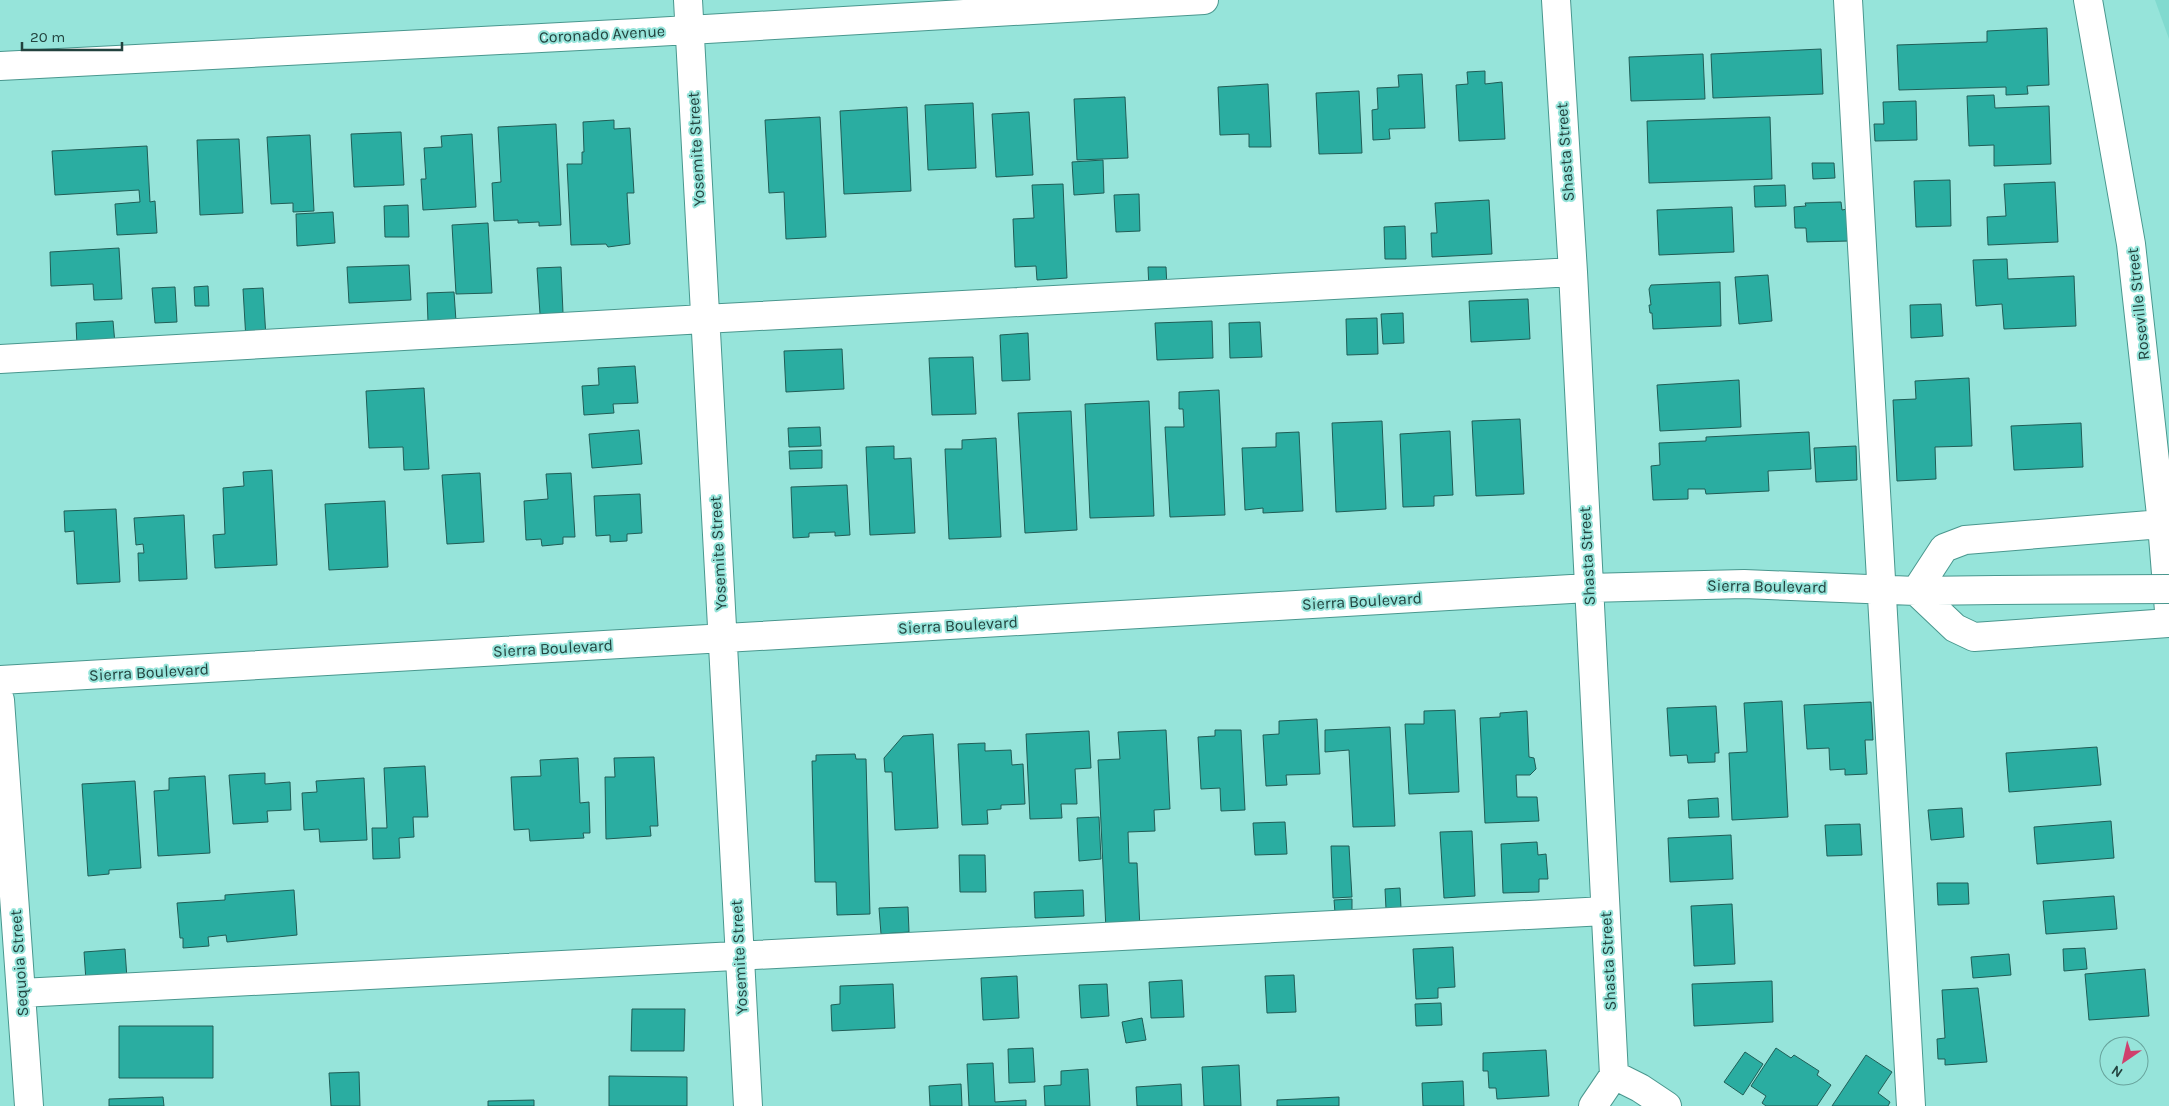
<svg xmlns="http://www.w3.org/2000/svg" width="2169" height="1106" font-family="Karla,sans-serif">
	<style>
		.built { fill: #81dacf }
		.building { fill: #2aada1; stroke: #205d56 }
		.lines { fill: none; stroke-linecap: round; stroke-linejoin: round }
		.minor-casing { stroke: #49978e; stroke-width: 30 }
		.minor { stroke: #fff; stroke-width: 28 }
		.minor-bridge-casing { stroke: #49978e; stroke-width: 30; stroke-linecap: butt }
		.minor-bridge { stroke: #fff; stroke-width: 28 }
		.labels { text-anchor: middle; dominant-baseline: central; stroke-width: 4; stroke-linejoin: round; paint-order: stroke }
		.street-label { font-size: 16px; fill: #22423e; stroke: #96e4da }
	</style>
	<rect width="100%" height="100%" fill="#96e4da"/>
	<path class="built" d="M 2155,0 L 2169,0 L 2169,39 Z"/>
	<path class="building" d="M 2047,28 L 2049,85 L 2027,86 L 2028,94 L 2006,95 L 2006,87 L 1899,90 L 1897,45 L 1987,42 L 1987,31 Z
		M 1821,49 L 1823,94 L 1713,98 L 1711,54 Z
		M 1703,54 L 1705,99 L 1631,101 L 1629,57 Z
		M 1485,71 L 1485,84 L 1502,82 L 1505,139 L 1459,141 L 1456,85 L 1468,84 L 1467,72 Z
		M 1422,74 L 1425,128 L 1389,129 L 1390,139 L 1373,140 L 1372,110 L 1378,109 L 1377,88 L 1399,87 L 1398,75 Z
		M 1268,84 L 1271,147 L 1249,147 L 1249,134 L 1220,135 L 1218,87 Z
		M 1359,91 L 1362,153 L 1319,154 L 1316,93 Z
		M 1994,95 L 1995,108 L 2049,106 L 2051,164 L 1994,166 L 1994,145 L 1969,146 L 1967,96 Z
		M 1125,97 L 1128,158 L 1077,160 L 1074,99 Z
		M 1916,101 L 1917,140 L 1875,141 L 1874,124 L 1884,124 L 1883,102 Z
		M 973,103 L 976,168 L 928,170 L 925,105 Z
		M 907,107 L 911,191 L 844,194 L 840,111 Z
		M 1029,112 L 1033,175 L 996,177 L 992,114 Z
		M 820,117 L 826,237 L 786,239 L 784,192 L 769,193 L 765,120 Z
		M 1770,117 L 1772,179 L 1649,183 L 1647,121 Z
		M 614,120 L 614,129 L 630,128 L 634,193 L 627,193 L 630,244 L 608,247 L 606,244 L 571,245 L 567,164 L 582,164 L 582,152 L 584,152 L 583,122 Z
		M 556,124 L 561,225 L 539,226 L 539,222 L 518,223 L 518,220 L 494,221 L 492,183 L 501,182 L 498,127 Z
		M 401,132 L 404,185 L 354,187 L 351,134 Z
		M 472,134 L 476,207 L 423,210 L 421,179 L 426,179 L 424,148 L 442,147 L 441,136 Z
		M 310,135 L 314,211 L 293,212 L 293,203 L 271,204 L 267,137 Z
		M 239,139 L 243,213 L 200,215 L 197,140 Z
		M 147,146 L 150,202 L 155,201 L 157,233 L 117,235 L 115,204 L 140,202 L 139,190 L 55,195 L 52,151 Z
		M 1103,160 L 1104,193 L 1074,195 L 1072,162 Z
		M 1812,163 L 1834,163 L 1835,178 L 1813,179 Z
		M 1950,180 L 1951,226 L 1916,227 L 1914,181 Z
		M 2055,182 L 2058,242 L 1988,245 L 1987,217 L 2006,216 L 2004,184 Z
		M 1063,184 L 1067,278 L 1037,280 L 1036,266 L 1015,267 L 1013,219 L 1034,218 L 1032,185 Z
		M 1785,185 L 1786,206 L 1755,207 L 1754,186 Z
		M 1139,194 L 1140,231 L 1116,232 L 1114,195 Z
		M 1489,200 L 1492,254 L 1432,257 L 1431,233 L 1437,233 L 1435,203 Z
		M 1841,202 L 1842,210 L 1847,209 L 1849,241 L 1807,242 L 1806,228 L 1795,228 L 1794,207 L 1806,206 L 1805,203 Z
		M 408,205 L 409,237 L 385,237 L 384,206 Z
		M 1732,207 L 1734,252 L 1659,255 L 1657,210 Z
		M 333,212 L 335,243 L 297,246 L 296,214 Z
		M 488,223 L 492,293 L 456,294 L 452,225 Z
		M 1405,226 L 1406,259 L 1385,259 L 1384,227 Z
		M 119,248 L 122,299 L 94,300 L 93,284 L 51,286 L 50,252 Z
		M 2007,259 L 2008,279 L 2074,276 L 2076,326 L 2004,329 L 2002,304 L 1976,306 L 1973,260 Z
		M 409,265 L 411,300 L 349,303 L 347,267 Z
		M 561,267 L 563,313 L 540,314 L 537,268 Z
		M 1148,267 L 1166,267 L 1167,288 L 1149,289 Z
		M 1768,275 L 1772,321 L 1739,324 L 1735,277 Z
		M 1720,282 L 1721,326 L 1653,329 L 1652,313 L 1650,313 L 1649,305 L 1651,305 L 1649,289 L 1651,285 Z
		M 208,286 L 209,306 L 195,306 L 194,287 Z
		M 175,287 L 177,322 L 155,323 L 152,288 Z
		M 263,288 L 266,338 L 246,340 L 243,289 Z
		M 454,292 L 456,321 L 428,322 L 427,293 Z
		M 1528,299 L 1530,339 L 1471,342 L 1469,301 Z
		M 1941,304 L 1943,336 L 1911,338 L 1910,305 Z
		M 1403,313 L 1404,343 L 1383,344 L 1381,314 Z
		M 1377,318 L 1378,354 L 1347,355 L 1346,319 Z
		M 113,321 L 115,344 L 77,346 L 76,323 Z
		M 1212,321 L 1213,358 L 1157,360 L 1155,323 Z
		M 1260,322 L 1262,357 L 1230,358 L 1229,323 Z
		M 1028,333 L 1030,380 L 1002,381 L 1000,335 Z
		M 842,349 L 844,389 L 786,392 L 784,351 Z
		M 973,357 L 976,414 L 932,415 L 929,358 Z
		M 635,366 L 638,403 L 613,404 L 614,413 L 584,415 L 582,386 L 599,385 L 598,368 Z
		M 1969,378 L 1972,446 L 1935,447 L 1936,479 L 1897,481 L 1893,400 L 1916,399 L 1915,381 Z
		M 1739,380 L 1741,427 L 1660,431 L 1657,385 Z
		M 424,388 L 429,469 L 404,470 L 403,447 L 369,448 L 366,391 Z
		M 1219,390 L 1225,515 L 1170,517 L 1165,427 L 1184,427 L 1183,409 L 1179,409 L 1179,392 Z
		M 1149,401 L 1154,516 L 1090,518 L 1085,404 Z
		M 1071,411 L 1077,530 L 1025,533 L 1018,413 Z
		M 1520,419 L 1524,494 L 1476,496 L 1472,421 Z
		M 1382,421 L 1386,509 L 1336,512 L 1332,423 Z
		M 2081,423 L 2083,467 L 2014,470 L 2011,426 Z
		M 820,427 L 821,446 L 789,447 L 788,428 Z
		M 639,430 L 642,464 L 592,468 L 589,434 Z
		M 1450,431 L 1453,495 L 1434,496 L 1434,506 L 1403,507 L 1400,434 Z
		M 1299,432 L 1303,511 L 1263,513 L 1263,508 L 1245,510 L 1242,448 L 1276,447 L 1276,433 Z
		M 1809,432 L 1811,469 L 1768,471 L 1769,491 L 1706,494 L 1705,489 L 1688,489 L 1688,499 L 1653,500 L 1651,466 L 1660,465 L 1659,443 L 1706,441 L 1706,437 Z
		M 996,438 L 1001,537 L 949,539 L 945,449 L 962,449 L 962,440 Z
		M 894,446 L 894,459 L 911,458 L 915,533 L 870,535 L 866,447 Z
		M 1856,446 L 1857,480 L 1816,482 L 1814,448 Z
		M 822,450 L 822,468 L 790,469 L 789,451 Z
		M 272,470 L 277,565 L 215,568 L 213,535 L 225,534 L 223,488 L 244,486 L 243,472 Z
		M 480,473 L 484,542 L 447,544 L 442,475 Z
		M 571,473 L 575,537 L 563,537 L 563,544 L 542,546 L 541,539 L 526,540 L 524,501 L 548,499 L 546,474 Z
		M 847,485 L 850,535 L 835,536 L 835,532 L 809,533 L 809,537 L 793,538 L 791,487 Z
		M 640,494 L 642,533 L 627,534 L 627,541 L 610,542 L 610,535 L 596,536 L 594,496 Z
		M 385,501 L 388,567 L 329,570 L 325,504 Z
		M 116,509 L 120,582 L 77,584 L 74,531 L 65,532 L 64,511 Z
		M 184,515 L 187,579 L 139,581 L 138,553 L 144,553 L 143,544 L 136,545 L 134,518 Z
		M 1782,701 L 1788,817 L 1732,820 L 1729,753 L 1747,752 L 1744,703 Z
		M 1871,702 L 1873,740 L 1865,740 L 1867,774 L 1845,775 L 1845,769 L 1830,770 L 1829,748 L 1807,749 L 1804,705 Z
		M 1716,706 L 1719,753 L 1715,753 L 1715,762 L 1688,763 L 1687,755 L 1670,756 L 1667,708 Z
		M 1455,710 L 1459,792 L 1409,794 L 1405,724 L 1424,724 L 1424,711 Z
		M 1527,711 L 1529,757 L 1534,758 L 1536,769 L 1530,775 L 1516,775 L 1517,797 L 1537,797 L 1539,821 L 1485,823 L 1480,718 L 1500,717 L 1500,713 Z
		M 1317,719 L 1320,774 L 1286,775 L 1287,785 L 1266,786 L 1263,735 L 1279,734 L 1279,721 Z
		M 1390,727 L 1395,826 L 1353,827 L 1349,750 L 1325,752 L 1325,730 Z
		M 1166,730 L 1170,809 L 1154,810 L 1155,831 L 1128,832 L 1129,863 L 1137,863 L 1140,929 L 1106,930 L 1098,760 L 1120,759 L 1118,732 Z
		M 1215,730 L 1241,730 L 1245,810 L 1221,811 L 1220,788 L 1201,789 L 1198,737 L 1215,736 Z
		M 1089,731 L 1091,768 L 1075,769 L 1077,804 L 1061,804 L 1062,818 L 1030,819 L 1026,734 Z
		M 933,734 L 938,828 L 895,830 L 892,772 L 885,772 L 884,758 L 903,736 Z
		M 985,743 L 985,751 L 1011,750 L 1012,765 L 1023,764 L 1025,804 L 1001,805 L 1001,809 L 987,810 L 988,824 L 962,825 L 958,744 Z
		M 2097,747 L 2101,785 L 2009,792 L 2006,753 Z
		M 855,754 L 856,759 L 866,759 L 870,914 L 837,915 L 836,882 L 815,882 L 812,761 L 816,761 L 816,755 Z
		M 654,757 L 658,826 L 650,826 L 651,836 L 606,839 L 605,777 L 615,777 L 614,758 Z
		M 578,758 L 580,803 L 589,802 L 590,833 L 583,833 L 584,838 L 530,841 L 529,829 L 514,830 L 511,777 L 541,776 L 540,760 Z
		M 425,766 L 428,817 L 413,817 L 414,837 L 399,838 L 400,858 L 373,859 L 372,828 L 387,828 L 384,768 Z
		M 265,773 L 265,784 L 290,782 L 291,810 L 267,811 L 268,822 L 233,824 L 229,775 Z
		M 205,776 L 210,853 L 158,856 L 154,791 L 169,790 L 169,778 Z
		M 364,778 L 367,840 L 320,842 L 319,829 L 304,830 L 302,793 L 317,792 L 316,781 Z
		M 135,781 L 141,868 L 109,870 L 109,874 L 88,876 L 82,784 Z
		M 1718,798 L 1719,817 L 1689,818 L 1688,800 Z
		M 1962,808 L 1964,837 L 1931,840 L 1928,810 Z
		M 1099,817 L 1101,859 L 1079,861 L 1077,818 Z
		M 2111,821 L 2114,858 L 2037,864 L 2034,827 Z
		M 1285,822 L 1287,854 L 1255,855 L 1253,823 Z
		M 1860,824 L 1862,855 L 1827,856 L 1825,825 Z
		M 1472,831 L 1475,896 L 1444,898 L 1440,832 Z
		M 1731,835 L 1733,879 L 1670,882 L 1668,838 Z
		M 1537,842 L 1538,855 L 1546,854 L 1548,879 L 1539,879 L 1539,892 L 1503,893 L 1501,844 Z
		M 1331,846 L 1349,846 L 1352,897 L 1333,898 Z
		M 959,855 L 985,855 L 986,892 L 960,892 Z
		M 1937,883 L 1968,883 L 1969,904 L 1938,905 Z
		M 1400,888 L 1401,908 L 1386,909 L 1385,889 Z
		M 294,890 L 297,935 L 227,942 L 226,935 L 208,937 L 209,946 L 183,948 L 183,938 L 180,938 L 177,903 L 225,900 L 225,895 Z
		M 1083,890 L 1084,916 L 1035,918 L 1034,892 Z
		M 2114,896 L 2117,929 L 2046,934 L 2043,901 Z
		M 1352,899 L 1352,913 L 1335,913 L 1334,900 Z
		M 1732,904 L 1735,964 L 1694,966 L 1691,906 Z
		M 908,907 L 909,932 L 881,934 L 879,908 Z
		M 1453,947 L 1455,987 L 1438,988 L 1438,998 L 1416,999 L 1413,949 Z
		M 2085,948 L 2087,969 L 2064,971 L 2063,949 Z
		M 125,949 L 127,979 L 86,981 L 84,952 Z
		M 2009,954 L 2011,975 L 1973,978 L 1971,957 Z
		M 2145,969 L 2149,1016 L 2089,1020 L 2085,974 Z
		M 1294,975 L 1296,1012 L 1267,1013 L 1265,976 Z
		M 1017,976 L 1019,1018 L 983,1020 L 981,978 Z
		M 1182,980 L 1184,1017 L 1151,1018 L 1149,982 Z
		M 1772,981 L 1773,1022 L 1694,1026 L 1692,984 Z
		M 893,984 L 895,1028 L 832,1031 L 831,1005 L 840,1004 L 840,986 Z
		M 1107,984 L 1109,1016 L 1081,1018 L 1079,985 Z
		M 1978,988 L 1987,1062 L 1945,1065 L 1945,1059 L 1938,1059 L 1937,1039 L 1945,1038 L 1942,990 Z
		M 1441,1003 L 1442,1025 L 1416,1026 L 1415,1004 Z
		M 632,1009 L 685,1009 L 684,1051 L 631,1051 Z
		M 1142,1018 L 1146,1040 L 1126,1043 L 1122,1022 Z
		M 119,1026 L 213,1026 L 213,1078 L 119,1078 Z
		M 1033,1048 L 1035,1082 L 1009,1083 L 1008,1049 Z
		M 1776,1048 L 1791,1058 L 1794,1055 L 1819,1071 L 1817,1075 L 1831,1085 L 1817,1106 L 1766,1106 L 1762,1103 L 1766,1096 L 1751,1086 Z
		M 1546,1050 L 1549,1096 L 1497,1099 L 1496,1088 L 1489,1088 L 1488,1071 L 1483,1071 L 1483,1053 Z
		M 1745,1052 L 1763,1064 L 1743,1095 L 1724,1082 Z
		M 1866,1055 L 1892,1072 L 1878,1093 L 1890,1102 L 1888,1106 L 1832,1106 Z
		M 993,1063 L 995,1102 L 1026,1100 L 1026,1106 L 969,1106 L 967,1064 Z
		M 1239,1065 L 1241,1106 L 1204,1106 L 1202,1067 Z
		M 1088,1069 L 1090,1106 L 1045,1106 L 1044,1086 L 1061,1085 L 1061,1071 Z
		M 359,1072 L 360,1106 L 331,1106 L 329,1073 Z
		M 609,1076 L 687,1077 L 687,1106 L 609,1106 Z
		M 1463,1081 L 1464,1106 L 1423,1106 L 1422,1083 Z
		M 961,1084 L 962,1106 L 930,1106 L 929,1086 Z
		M 1181,1084 L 1182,1106 L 1137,1106 L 1136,1087 Z
		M 163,1097 L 164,1106 L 109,1106 L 109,1099 Z
		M 1339,1097 L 1339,1106 L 1277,1106 L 1277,1100 Z
		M 534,1100 L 534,1106 L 488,1106 L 488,1101 Z"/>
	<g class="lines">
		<defs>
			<path id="minor" d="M 688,0 L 748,1106
				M 1556,0 L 1573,272 L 1614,1075 L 1593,1106
				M 1848,0 L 1911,1106
				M 2088,0 L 2131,244 L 2162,524 L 2169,611
				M 0,66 L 637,33 L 1204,0
				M 0,359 L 704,319 L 1573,272
				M 1916,591 L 1944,548 L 1965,540 L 2162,524
				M 1916,591 L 1955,628 L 1974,637 L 2169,623
				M 0,680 L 1588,588 L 1744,584 L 1916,591 L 1997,590
				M 0,700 L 29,1106
				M 21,993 L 1605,911
				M 1614,1075 L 1640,1088 L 1667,1106"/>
		</defs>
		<use href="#minor" class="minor-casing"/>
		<use href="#minor" class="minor"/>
		<defs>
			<path id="minor-bridge" d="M 1997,590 L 2169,589"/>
		</defs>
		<use href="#minor-bridge" class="minor-bridge-casing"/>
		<use href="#minor-bridge" class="minor-bridge"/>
	</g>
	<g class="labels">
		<g class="street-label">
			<text transform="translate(602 34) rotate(-3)">Coronado Avenue</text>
			<text transform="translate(696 149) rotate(-93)">Yosemite Street</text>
			<text transform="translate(1565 152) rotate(-94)">Shasta Street</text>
			<text transform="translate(2138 304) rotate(-96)">Roseville Street</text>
			<text transform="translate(718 553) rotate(-93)">Yosemite Street</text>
			<text transform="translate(1587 556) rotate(-93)">Shasta Street</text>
			<text transform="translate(1767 586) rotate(1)">Sierra Boulevard</text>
			<text transform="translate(1362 601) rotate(-3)">Sierra Boulevard</text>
			<text transform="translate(958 625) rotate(-3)">Sierra Boulevard</text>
			<text transform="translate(553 648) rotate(-3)">Sierra Boulevard</text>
			<text transform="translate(149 672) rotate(-3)">Sierra Boulevard</text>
			<text transform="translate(739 957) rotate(-93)">Yosemite Street</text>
			<text transform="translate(1608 961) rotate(-93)">Shasta Street</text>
			<text transform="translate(19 963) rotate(-94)">Sequoia Street</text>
		</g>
	</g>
	<g transform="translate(2124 1061) rotate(214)"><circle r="24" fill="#96e4da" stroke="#68a39c"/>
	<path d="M0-4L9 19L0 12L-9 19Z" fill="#cf416d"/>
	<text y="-8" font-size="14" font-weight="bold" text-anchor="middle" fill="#22423e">N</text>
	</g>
	<path d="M22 42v8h100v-8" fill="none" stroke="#22423e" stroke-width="2.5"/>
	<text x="30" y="42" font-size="15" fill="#22423e" stroke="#96e4da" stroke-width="4" paint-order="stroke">20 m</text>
</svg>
